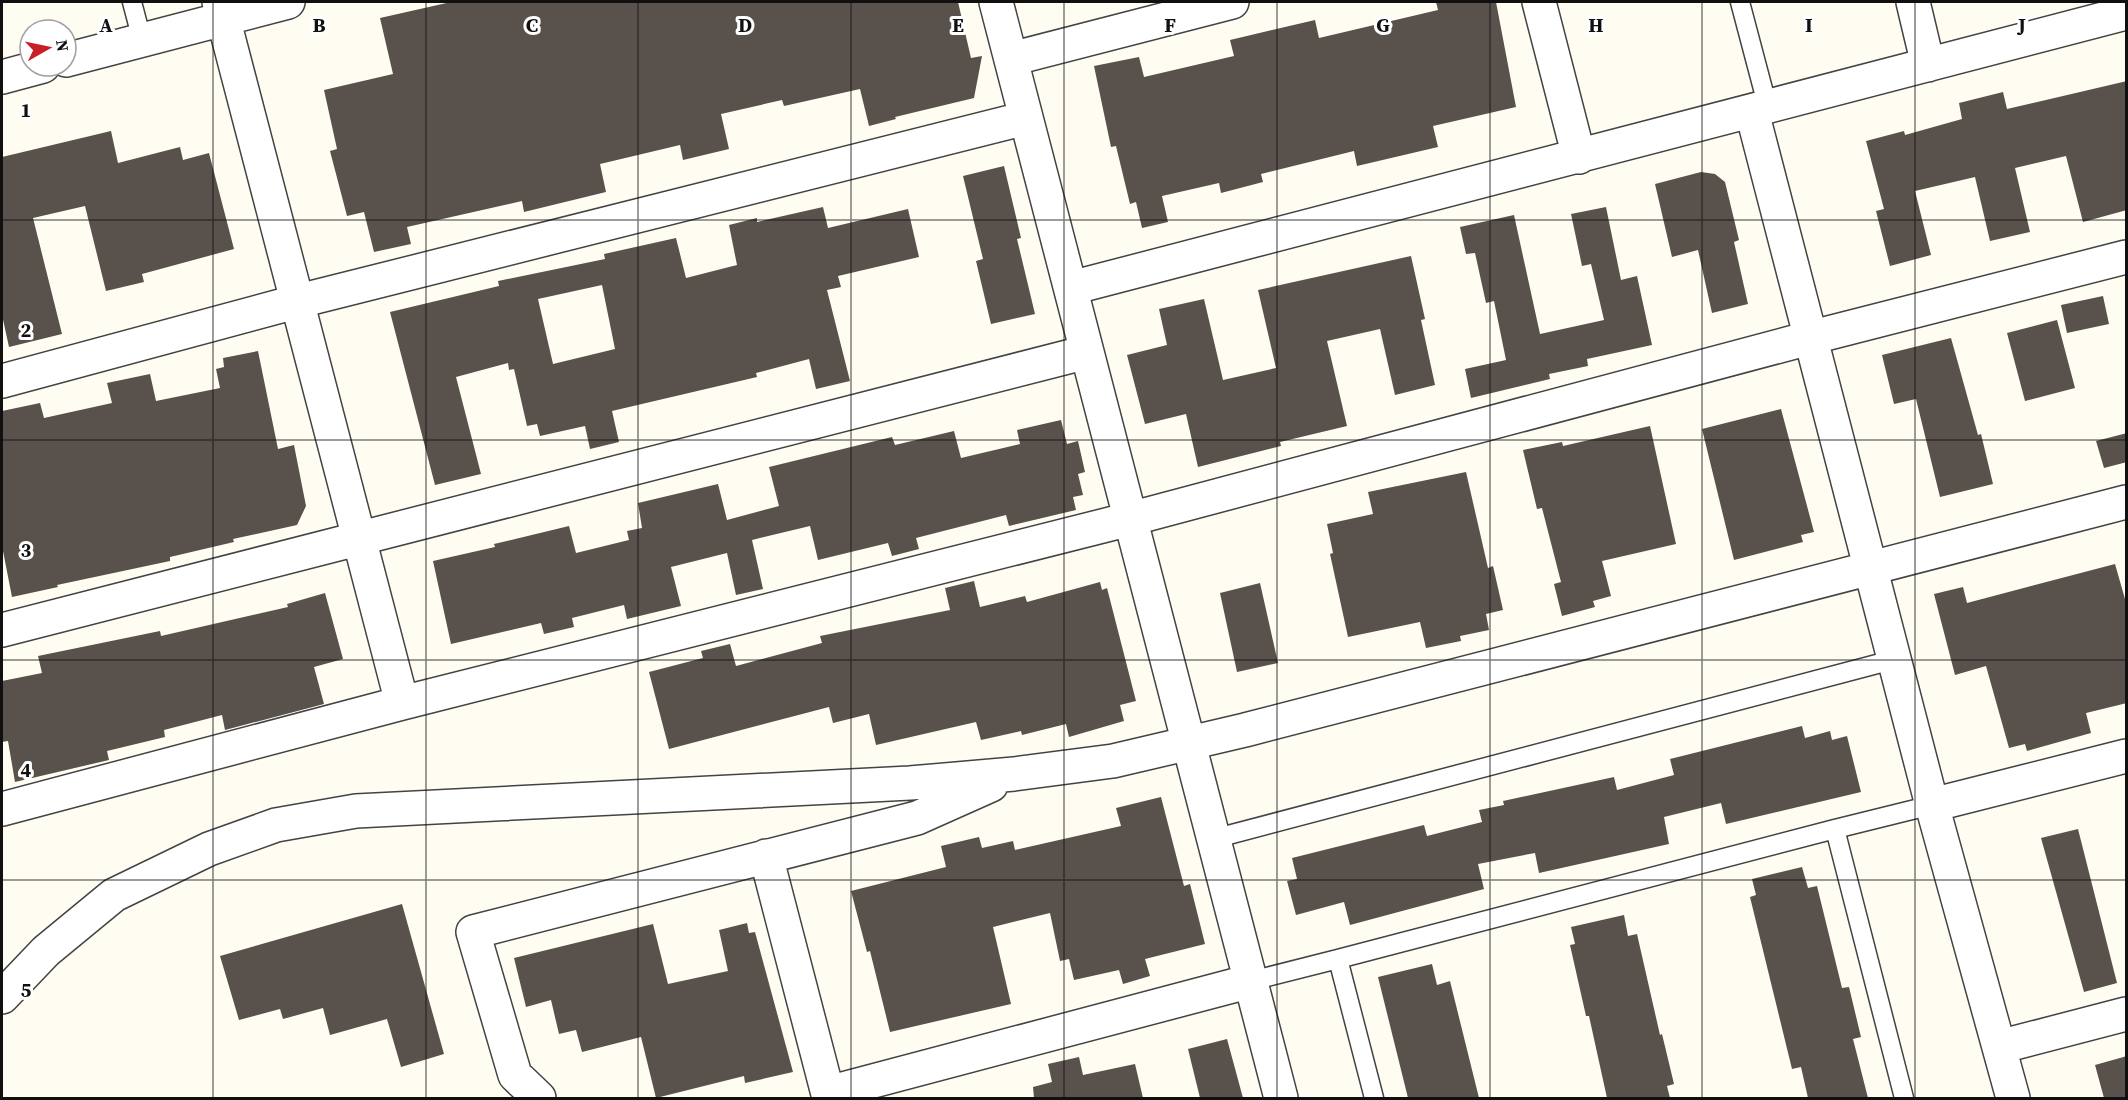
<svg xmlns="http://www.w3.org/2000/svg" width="2128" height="1100" font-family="'Source Serif 4',serif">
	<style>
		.building { fill: #59514b; fill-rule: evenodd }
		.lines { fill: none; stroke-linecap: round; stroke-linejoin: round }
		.service-casing { stroke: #434343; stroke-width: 21 }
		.minor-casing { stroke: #434343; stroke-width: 36 }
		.service { stroke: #fff; stroke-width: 18 }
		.minor { stroke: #fff; stroke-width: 33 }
		.grid { fill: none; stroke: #101010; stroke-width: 1.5; stroke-opacity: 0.55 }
		.grid-label { font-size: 20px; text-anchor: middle; font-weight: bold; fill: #101010; stroke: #fff; stroke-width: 6; stroke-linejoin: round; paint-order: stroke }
	</style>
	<rect width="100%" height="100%" fill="#fffdf2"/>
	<path class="building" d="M 451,2 L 958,2 L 971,58 L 982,56 L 974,98 L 895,117 L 896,119 L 869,126 L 860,89 L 784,106 L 782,100 L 721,114 L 729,149 L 683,160 L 680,145 L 600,164 L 606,192 L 524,212 L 522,201 L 407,227 L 411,244 L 374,252 L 364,212 L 347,216 L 330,151 L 337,149 L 324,90 L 393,74 L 380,18 Z
		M 1436,2 L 1496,2 L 1516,107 L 1433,126 L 1438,147 L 1357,166 L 1354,151 L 1261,174 L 1263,182 L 1221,193 L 1219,183 L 1162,196 L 1168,222 L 1142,228 L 1136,202 L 1130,204 L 1116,146 L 1111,147 L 1094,66 L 1139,57 L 1144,77 L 1234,56 L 1230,40 L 1315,20 L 1319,38 L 1438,10 Z
		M 2127,81 L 2127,210 L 2083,222 L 2066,156 L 2015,168 L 2030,232 L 1990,241 L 1975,177 L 1915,191 L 1931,255 L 1890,266 L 1876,211 L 1884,209 L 1866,141 L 1904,131 L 1905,135 L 1962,119 L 1959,103 L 2003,92 L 2007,109 Z
		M 111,131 L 118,163 L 180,147 L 183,160 L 209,153 L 234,249 L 142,274 L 144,282 L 106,291 L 85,206 L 33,218 L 62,334 L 9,347 L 2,315 L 2,157 Z
		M 1004,166 L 1021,238 L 1017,239 L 1035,314 L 991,324 L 976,261 L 983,259 L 963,176 Z
		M 1701,172 L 1715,174 L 1725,182 L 1739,240 L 1734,242 L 1748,304 L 1712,313 L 1698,250 L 1672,257 L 1655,184 Z
		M 823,207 L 828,228 L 908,209 L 919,257 L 838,276 L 841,287 L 827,290 L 850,381 L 816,389 L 809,359 L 756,373 L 757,377 L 612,411 L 619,442 L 590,449 L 585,426 L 540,436 L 537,424 L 527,426 L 514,369 L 509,370 L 508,363 L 456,377 L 481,474 L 435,485 L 390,312 L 499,286 L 498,281 L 605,259 L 604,254 L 676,238 L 686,278 L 737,265 L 729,225 L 757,218 L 757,222 ZM 602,285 L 615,349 L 553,364 L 538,299 Z
		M 1606,207 L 1621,280 L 1637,276 L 1652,345 L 1587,359 L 1588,366 L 1549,374 L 1550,379 L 1471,398 L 1465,369 L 1506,360 L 1494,301 L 1486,303 L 1475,253 L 1466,254 L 1460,227 L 1514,215 L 1540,334 L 1604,320 L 1591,264 L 1582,266 L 1571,214 Z
		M 1411,256 L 1425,319 L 1421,320 L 1435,385 L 1395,395 L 1380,329 L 1327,341 L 1347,426 L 1280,442 L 1281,446 L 1198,467 L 1186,414 L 1145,424 L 1127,355 L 1167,345 L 1159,309 L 1204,299 L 1223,380 L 1276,368 L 1258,290 Z
		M 2103,296 L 2109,324 L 2067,333 L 2061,305 Z
		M 2057,320 L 2075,388 L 2025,401 L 2007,333 Z
		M 1951,338 L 1978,435 L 1981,434 L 1993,484 L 1940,497 L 1916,399 L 1894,404 L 1882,355 Z
		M 258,351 L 278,449 L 294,445 L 306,506 L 297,525 L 233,539 L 234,542 L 170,557 L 170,561 L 57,585 L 58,587 L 12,597 L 2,546 L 2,411 L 40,403 L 44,418 L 112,403 L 107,383 L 150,374 L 156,401 L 220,388 L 216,369 L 224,367 L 223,358 Z
		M 1781,409 L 1814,532 L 1801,535 L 1803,542 L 1734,560 L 1702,429 Z
		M 1061,420 L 1067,444 L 1078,441 L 1085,472 L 1078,474 L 1083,495 L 1073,497 L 1076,510 L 1009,526 L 1006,515 L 916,538 L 919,549 L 892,556 L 888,543 L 818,560 L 810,526 L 752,540 L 763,589 L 736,595 L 727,553 L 671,567 L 681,606 L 627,619 L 624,605 L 572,618 L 574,627 L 544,634 L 541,623 L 451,644 L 433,561 L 495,547 L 494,544 L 569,526 L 576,553 L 629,540 L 627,531 L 642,528 L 638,503 L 718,484 L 727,520 L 779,506 L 769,467 L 892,437 L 895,445 L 954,431 L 961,458 L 1020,444 L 1017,430 Z
		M 1650,426 L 1676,544 L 1602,561 L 1611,596 L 1593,601 L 1595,607 L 1562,616 L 1554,584 L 1561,582 L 1542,508 L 1537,509 L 1523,450 L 1562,442 L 1563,446 Z
		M 2127,433 L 2127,462 L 2104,468 L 2096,441 Z
		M 1466,472 L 1488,568 L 1493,566 L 1503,610 L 1486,614 L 1489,630 L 1460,636 L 1461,641 L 1426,648 L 1420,622 L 1348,637 L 1330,554 L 1333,553 L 1327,524 L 1373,514 L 1368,492 Z
		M 2115,564 L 2127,606 L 2127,703 L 2086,713 L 2091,733 L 2027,751 L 2025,744 L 2009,748 L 1986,666 L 1955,675 L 1934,594 L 1963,587 L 1967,603 Z
		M 974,581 L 980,607 L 1025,596 L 1027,602 L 1100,582 L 1102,590 L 1107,588 L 1136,701 L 1120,705 L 1124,721 L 1069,737 L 1066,724 L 1022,735 L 1021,731 L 981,740 L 976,722 L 876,745 L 869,714 L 833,723 L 829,707 L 669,749 L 649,672 L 703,658 L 701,651 L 730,644 L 736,666 L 822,643 L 820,636 L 950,610 L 945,588 Z
		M 1260,583 L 1278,663 L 1237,672 L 1220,593 Z
		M 325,593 L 343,659 L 314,667 L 324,704 L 225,730 L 222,715 L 164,730 L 165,737 L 107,751 L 109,760 L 15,782 L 8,741 L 2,742 L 2,681 L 42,673 L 38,656 L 160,631 L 161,636 L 288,607 L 287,604 Z
		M 1802,726 L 1805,738 L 1830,731 L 1832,740 L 1847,736 L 1861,792 L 1726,824 L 1721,803 L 1664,817 L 1669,844 L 1539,873 L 1535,853 L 1478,864 L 1484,889 L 1350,925 L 1344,902 L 1296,915 L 1287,881 L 1297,879 L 1292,858 L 1424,825 L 1427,836 L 1482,822 L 1479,810 L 1504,805 L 1503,801 L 1614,777 L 1617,790 L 1674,775 L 1670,759 Z
		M 1161,797 L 1184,886 L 1190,884 L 1205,944 L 1145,959 L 1150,976 L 1123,984 L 1119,970 L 1074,980 L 1069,959 L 1060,961 L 1050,913 L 993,927 L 1011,1004 L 890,1032 L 870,951 L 867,952 L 851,891 L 946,867 L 941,846 L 979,837 L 982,848 L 1013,841 L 1015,850 L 1121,826 L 1116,808 Z
		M 2078,829 L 2117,983 L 2084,992 L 2041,838 Z
		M 1802,867 L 1808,888 L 1817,886 L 1842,988 L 1849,987 L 1861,1037 L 1853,1039 L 1868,1098 L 1808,1098 L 1801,1067 L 1792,1069 L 1750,897 L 1756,895 L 1752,879 Z
		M 402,904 L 444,1054 L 401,1067 L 387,1019 L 330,1035 L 323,1008 L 283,1019 L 280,1009 L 239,1020 L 220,956 Z
		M 1624,915 L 1628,936 L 1637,934 L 1660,1035 L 1662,1034 L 1674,1084 L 1667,1086 L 1670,1098 L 1607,1098 L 1589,1016 L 1586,1016 L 1570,945 L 1575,944 L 1571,927 Z
		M 747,923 L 749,933 L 755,932 L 793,1072 L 745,1083 L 744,1076 L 656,1098 L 641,1037 L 582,1052 L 576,1030 L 559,1034 L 551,1000 L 526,1007 L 514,958 L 653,924 L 668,984 L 728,971 L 719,930 Z
		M 1432,964 L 1437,985 L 1450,981 L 1479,1098 L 1408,1098 L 1378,977 Z
		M 1227,1039 L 1243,1098 L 1200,1098 L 1188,1049 Z
		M 2127,1056 L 2127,1098 L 2104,1098 L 2095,1065 Z
		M 1079,1057 L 1083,1075 L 1135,1064 L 1143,1098 L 1034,1098 L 1033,1087 L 1052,1082 L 1048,1064 Z"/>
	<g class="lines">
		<defs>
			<path id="service" d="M 132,2 L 142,40
				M 1740,2 L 1768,108
				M 1213,839 L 1896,659
				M 1338,959 L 1835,829
				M 1251,981 L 1338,959 L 1374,1098
				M 1904,1098 L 1835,829 L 1932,805"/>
			<path id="minor" d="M 219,2 L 402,703
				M 996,2 L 1281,1098
				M 1539,2 L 1579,157
				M 1913,2 L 1928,65
				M 1011,59 L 1232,2
				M 66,60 L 288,2
				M 2,77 L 43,66
				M 1752,112 L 1932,805 L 2013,1098
				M 1071,288 L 2126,13
				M 2,381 L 299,301 L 1026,118
				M 2,630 L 1087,352
				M 1932,805 L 2126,756
				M 2,809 L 402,703 L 1130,519 L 1813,337 L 2126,257
				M 766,856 L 829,1098
				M 2,997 L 46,951 L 114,895 L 209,849 L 276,825 L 356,811 L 910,783 L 1014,774 L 1113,761 L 1245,730 L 2126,502
				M 1999,1047 L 2126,1014
				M 828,1093 L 1251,981
				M 539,1098 L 515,1075 L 473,932 L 917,818 L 991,785"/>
		</defs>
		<use href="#service" class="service-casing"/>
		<use href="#minor" class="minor-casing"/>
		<use href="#service" class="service"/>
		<use href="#minor" class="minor"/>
	</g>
	<path class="grid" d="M 213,2 L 213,1098M 426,2 L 426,1098M 638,2 L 638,1098M 851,2 L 851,1098M 1064,2 L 1064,1098M 1277,2 L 1277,1098M 1490,2 L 1490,1098M 1702,2 L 1702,1098M 1915,2 L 1915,1098M 2,220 L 2126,220M 2,440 L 2126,440M 2,660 L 2126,660M 2,880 L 2126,880"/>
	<g class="grid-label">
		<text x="106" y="32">A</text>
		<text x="319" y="32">B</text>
		<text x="532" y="32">C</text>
		<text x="745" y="32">D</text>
		<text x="958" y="32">E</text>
		<text x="1170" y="32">F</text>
		<text x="1383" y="32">G</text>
		<text x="1596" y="32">H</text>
		<text x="1809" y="32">I</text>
		<text x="2022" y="32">J</text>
		<text x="26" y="117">1</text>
		<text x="26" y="337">2</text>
		<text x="26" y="557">3</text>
		<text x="26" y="777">4</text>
		<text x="26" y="997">5</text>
	</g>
	<rect width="2128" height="1100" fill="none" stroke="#101010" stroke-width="6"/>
	<g transform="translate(48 48) rotate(81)"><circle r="28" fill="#ffffff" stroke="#9f9f9f" stroke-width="1.5"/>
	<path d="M0-4.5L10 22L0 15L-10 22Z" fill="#c72025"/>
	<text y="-9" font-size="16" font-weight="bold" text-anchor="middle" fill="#101010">N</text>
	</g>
</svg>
